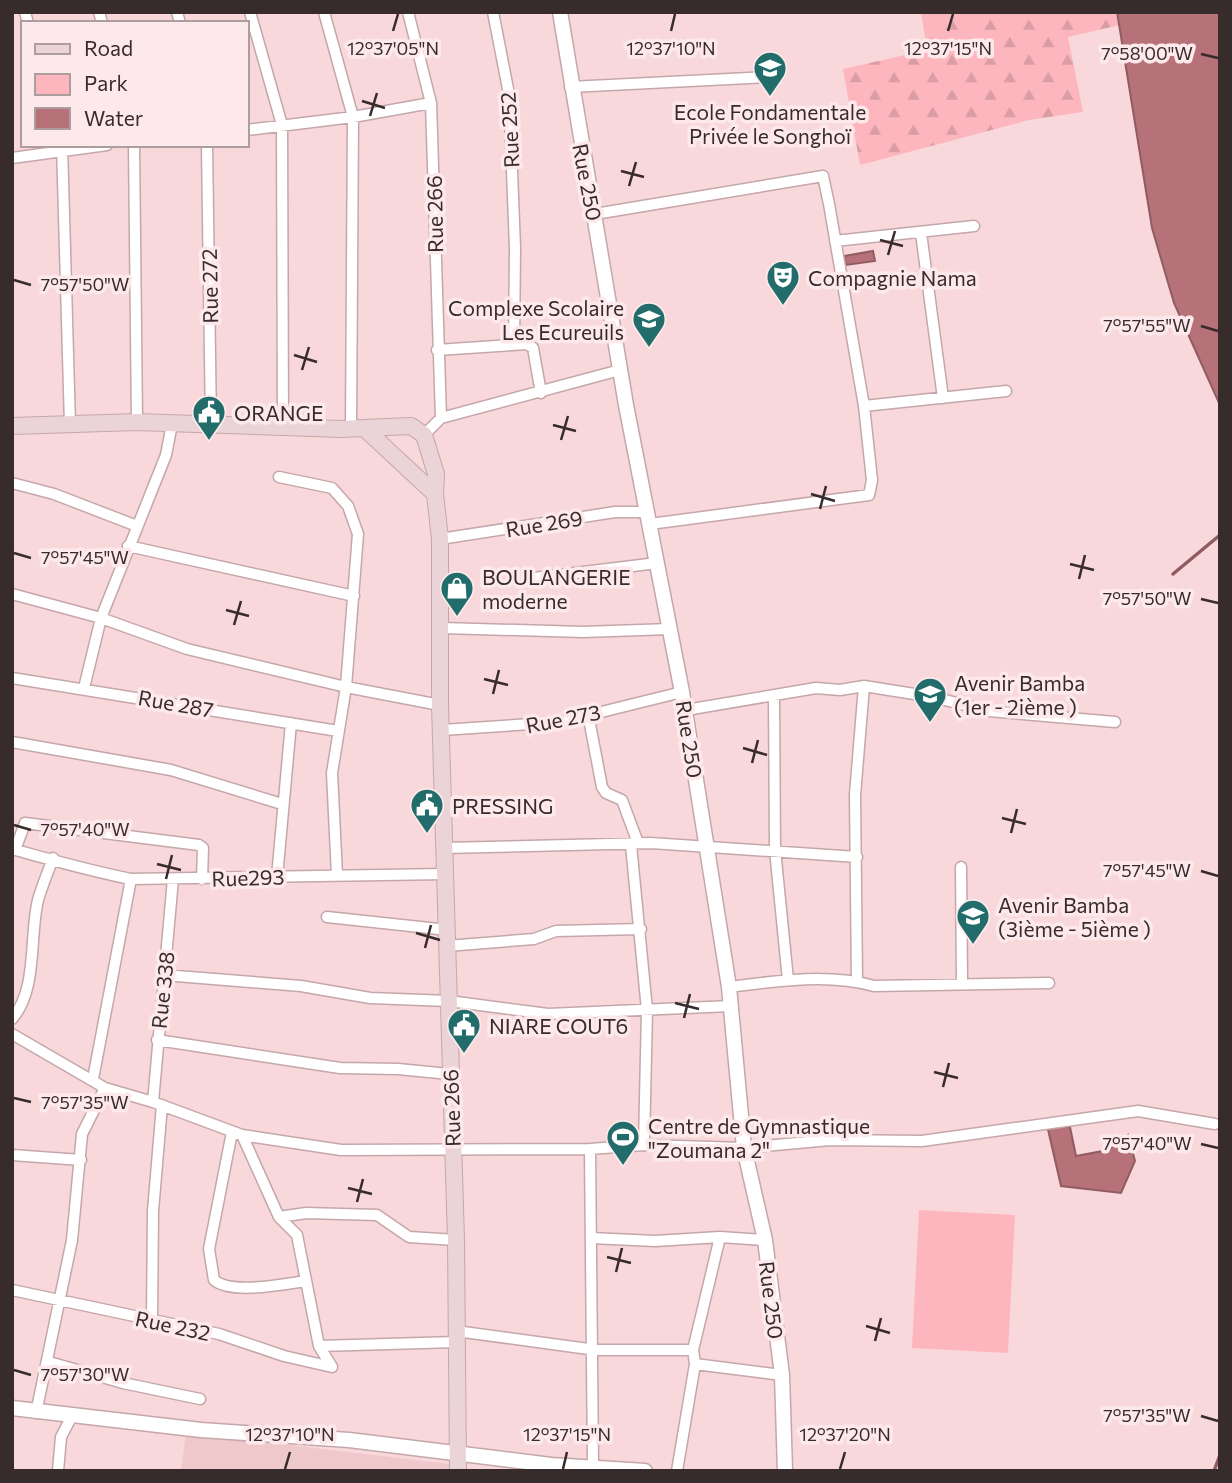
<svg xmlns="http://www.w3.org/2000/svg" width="1232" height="1483" font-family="Commissioner,sans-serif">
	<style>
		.built { fill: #efc8cb }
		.green { fill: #fdb6bd }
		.forest { fill: url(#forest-firs) }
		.water { fill: #b67179; stroke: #905c62; stroke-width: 2 }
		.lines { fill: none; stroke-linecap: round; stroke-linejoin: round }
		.stream { stroke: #905c62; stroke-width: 3.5 }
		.minor-casing { stroke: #c5a7a9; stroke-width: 13 }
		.tertiary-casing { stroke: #c5a7a9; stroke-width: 17 }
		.secondary-casing { stroke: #c5a7a9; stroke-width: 18 }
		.minor { stroke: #fff; stroke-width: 10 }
		.tertiary { stroke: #fff; stroke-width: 14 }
		.secondary { stroke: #ead4d7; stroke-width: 16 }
		.ticks { fill: none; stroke: #372b2c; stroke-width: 2.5 }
		.labels { text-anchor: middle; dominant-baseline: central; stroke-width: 7; stroke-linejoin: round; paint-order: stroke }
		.poi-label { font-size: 21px; fill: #372b2c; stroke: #fde9eb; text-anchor: start }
		.street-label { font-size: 21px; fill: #372b2c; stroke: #fde9eb }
		.ticks-label { font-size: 18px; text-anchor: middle; fill: #372b2c; stroke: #fde9eb; stroke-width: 7; stroke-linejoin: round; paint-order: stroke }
	</style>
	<defs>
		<pattern id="forest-firs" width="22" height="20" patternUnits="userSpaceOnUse" patternTransform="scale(1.75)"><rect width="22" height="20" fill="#fdb6bd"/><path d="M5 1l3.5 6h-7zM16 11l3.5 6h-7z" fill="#d99da3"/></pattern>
	</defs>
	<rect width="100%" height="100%" fill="#f8d8db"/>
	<path class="built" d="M 186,1433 L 450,1464 L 450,1471 L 181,1471 Z"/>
	<path class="green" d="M 919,1210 L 1015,1215 L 1008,1353 L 912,1348 Z"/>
	<path class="forest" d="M 921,12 L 1117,12 L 1120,25 L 1068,37 L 1083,112 L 1029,120 L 860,165 L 843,69 L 927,50 Z"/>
	<path class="water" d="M 1117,12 L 1220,12 L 1220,405 L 1174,303 L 1152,228 Z
		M 873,251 L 875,261 L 846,265 L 844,256 Z
		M 1047,1125 L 1070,1127 L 1076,1156 L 1108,1150 L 1128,1135 L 1135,1161 L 1121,1193 L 1061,1186 Z"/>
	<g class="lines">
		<path class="stream" d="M 1173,574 L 1220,535
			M 1214,1471 L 1220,1455"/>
		<defs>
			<path id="minor" d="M 25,12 L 28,23
				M 99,12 L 102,23
				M 177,12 L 180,23
				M 250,12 L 282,125 L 283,427
				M 324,12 L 353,117 L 351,428
				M 408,12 L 431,103 L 441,418
				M 493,12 L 509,94 L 515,248 L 514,345
				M 570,87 L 770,77
				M 247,130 L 353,117 L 431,103
				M 62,145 L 70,425
				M 134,145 L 137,422
				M 207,145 L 211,427
				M 12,158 L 107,145
				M 595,214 L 823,176 L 829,204 L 864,406 L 872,480 L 869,495 L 650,524
				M 921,233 L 943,398
				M 835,241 L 974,226
				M 437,350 L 527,344 L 533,348 L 541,393
				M 864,406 L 1006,391
				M 424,435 L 441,418 L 620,370
				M 279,477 L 332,488 L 348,506 L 358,534 L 346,687 L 332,773 L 337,875
				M 12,483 L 54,494 L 137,526
				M 440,539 L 615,512 L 647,512
				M 128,546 L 354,596
				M 534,578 L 657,563
				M 12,594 L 101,618 L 187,649 L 346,687 L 440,705
				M 442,628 L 583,632 L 670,629
				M 12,678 L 338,731
				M 84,688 L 101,618 L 166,455 L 172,424
				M 774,697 L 775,850 L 788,980
				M 686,710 L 816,688 L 840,690 L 864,686 L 933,697 L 989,711 L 1115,722
				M 588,714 L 602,787 L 606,793 L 622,800 L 638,843
				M 442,730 L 561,722 L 682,692
				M 12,742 L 171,770 L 282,804
				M 631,845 L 647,1010 L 644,1145
				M 444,848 L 651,843 L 857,857
				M 12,849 C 52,860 90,871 131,879 L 445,874
				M 15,850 L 25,823 L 199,845 L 203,848 L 202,879
				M 961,867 L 962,982
				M 277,877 L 291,723
				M 327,917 L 448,930
				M 447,946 L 534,939 L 556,931 L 641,929
				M 164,975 L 301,986 L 370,998 L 449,1001 L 548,1014 L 731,1006
				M 857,981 L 855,795 L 864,686
				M 729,987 C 776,981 828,973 874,986 L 1049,983
				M 12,1019 C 38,989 29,937 38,900 C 42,886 48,872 53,858
				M 12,1034 L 105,1088 L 153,1102 L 242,1135 L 341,1150 L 590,1149 L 644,1145 L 744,1148 L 830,1140 L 922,1141 L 1138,1111 L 1215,1124
				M 157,1040 L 340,1068 L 398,1069 L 449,1074
				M 93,1079 L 131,879
				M 153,1102 L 173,879
				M 232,1132 L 209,1249 L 214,1280 C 232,1295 284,1284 306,1281
				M 242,1135 L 279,1217 L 297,1235 L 319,1346 L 332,1367
				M 590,1149 L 593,1465
				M 12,1155 L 81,1160
				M 279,1217 L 306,1213 L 377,1215 L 409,1237 L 456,1240
				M 720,1237 L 765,1240
				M 591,1238 L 655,1241 L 720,1237 L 693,1350 L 695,1364 L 677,1471
				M 12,1290 L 219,1334 L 284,1356 L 332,1367
				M 152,1321 L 153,1211 L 162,1105
				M 456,1331 L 596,1350 L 693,1350
				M 319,1346 L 456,1342
				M 49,1362 L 123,1383 L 200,1399
				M 695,1364 L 782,1375
				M 36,1413 L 72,1240 L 82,1134 L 105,1088
				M 58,1471 L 61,1437 L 73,1414"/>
			<path id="tertiary" d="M 560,12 L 626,405 L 682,692 L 729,987 L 744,1148 L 765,1240 L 782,1375 L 785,1471
				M 12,1408 L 201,1430 L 349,1440 L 551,1465 L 645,1471"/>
			<path id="secondary" d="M 12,426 L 137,422 L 341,429 L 411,426 L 424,435 L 436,474 L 435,494 L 440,539 L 440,705 L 456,1240 L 458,1471
				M 364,428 L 435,494"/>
		</defs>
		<use href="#minor" class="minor-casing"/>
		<use href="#tertiary" class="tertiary-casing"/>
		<use href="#secondary" class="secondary-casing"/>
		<use href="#minor" class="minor"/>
		<use href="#tertiary" class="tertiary"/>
		<use href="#secondary" class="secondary"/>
	</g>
	<path class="ticks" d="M 393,31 L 398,14M 671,31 L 675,14M 948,31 L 953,14M 1201,54 L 1218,58M 362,101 L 385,108M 370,116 L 377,93M 621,171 L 644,177M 629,186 L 636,162M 880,240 L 903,246M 888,255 L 895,231M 14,280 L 31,285M 1201,326 L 1218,331M 294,355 L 317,362M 302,370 L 309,347M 553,425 L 576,431M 561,440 L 568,416M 811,494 L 835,501M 820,509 L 826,486M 14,553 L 31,558M 1070,564 L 1094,570M 1079,579 L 1085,555M 1201,599 L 1218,603M 226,610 L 249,616M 234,625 L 241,601M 484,679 L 508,685M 493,694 L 499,670M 743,748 L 767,755M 752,763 L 758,740M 1002,818 L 1026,824M 14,825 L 31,830M 1011,833 L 1017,809M 157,864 L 181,870M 1201,871 L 1218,876M 166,879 L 172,855M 416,933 L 440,940M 425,948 L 431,925M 675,1003 L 699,1009M 684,1018 L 690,994M 934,1072 L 958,1078M 943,1087 L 949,1063M 14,1098 L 31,1102M 1201,1144 L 1218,1148M 348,1188 L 372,1194M 357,1202 L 363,1179M 607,1257 L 631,1263M 616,1272 L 622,1248M 866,1326 L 890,1333M 875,1341 L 881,1318M 14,1370 L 31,1375M 1201,1416 L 1218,1421M 285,1469 L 290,1452M 563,1469 L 567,1452M 840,1469 L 845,1452"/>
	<defs>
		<symbol id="school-pin" viewBox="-11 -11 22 30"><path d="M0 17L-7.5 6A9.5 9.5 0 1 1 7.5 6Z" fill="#226d6b" stroke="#fde9eb"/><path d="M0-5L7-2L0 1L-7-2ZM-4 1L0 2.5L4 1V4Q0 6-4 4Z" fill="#fff"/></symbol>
		<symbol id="theatre-pin" viewBox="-11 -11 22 30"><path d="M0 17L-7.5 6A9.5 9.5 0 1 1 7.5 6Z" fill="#226d6b" stroke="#fde9eb"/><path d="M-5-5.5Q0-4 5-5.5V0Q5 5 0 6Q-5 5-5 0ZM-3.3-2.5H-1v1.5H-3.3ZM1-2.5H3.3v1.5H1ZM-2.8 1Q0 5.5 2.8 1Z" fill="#fff"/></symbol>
		<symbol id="civic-pin" viewBox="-11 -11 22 30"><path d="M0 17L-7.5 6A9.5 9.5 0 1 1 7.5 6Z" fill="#226d6b" stroke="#fde9eb"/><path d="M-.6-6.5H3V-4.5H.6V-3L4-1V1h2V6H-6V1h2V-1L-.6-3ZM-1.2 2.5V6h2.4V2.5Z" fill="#fff"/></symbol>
		<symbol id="shop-pin" viewBox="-11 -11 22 30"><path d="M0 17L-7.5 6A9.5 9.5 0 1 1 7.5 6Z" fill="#226d6b" stroke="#fde9eb"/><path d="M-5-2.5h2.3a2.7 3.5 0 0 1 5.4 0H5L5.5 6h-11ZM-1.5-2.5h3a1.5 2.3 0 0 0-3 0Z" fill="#fff"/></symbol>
		<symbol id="stadium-pin" viewBox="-11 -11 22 30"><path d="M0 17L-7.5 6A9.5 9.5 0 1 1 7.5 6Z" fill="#226d6b" stroke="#fde9eb"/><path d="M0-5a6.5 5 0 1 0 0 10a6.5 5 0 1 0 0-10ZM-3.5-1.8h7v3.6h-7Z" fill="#fff"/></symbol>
	</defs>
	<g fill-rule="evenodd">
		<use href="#school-pin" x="751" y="49" width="38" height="52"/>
		<use href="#theatre-pin" x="764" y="258" width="38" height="52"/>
		<use href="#school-pin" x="630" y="300" width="38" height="52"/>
		<use href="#civic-pin" x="190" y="393" width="38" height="52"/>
		<use href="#shop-pin" x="438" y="569" width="38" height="52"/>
		<use href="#school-pin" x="911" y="675" width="38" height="52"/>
		<use href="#civic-pin" x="408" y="786" width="38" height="52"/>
		<use href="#school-pin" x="954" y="897" width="38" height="52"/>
		<use href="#civic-pin" x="445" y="1006" width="38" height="52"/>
		<use href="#stadium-pin" x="604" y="1118" width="38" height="52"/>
	</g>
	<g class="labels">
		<g class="poi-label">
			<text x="770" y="111" text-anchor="middle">Ecole Fondamentale<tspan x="770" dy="24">Privée le Songhoï</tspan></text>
			<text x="808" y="277">Compagnie Nama</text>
			<text x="624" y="307" text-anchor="end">Complexe Scolaire<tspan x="624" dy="24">Les Ecureuils</tspan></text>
			<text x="234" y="412">ORANGE</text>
			<text x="482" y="576">BOULANGERIE<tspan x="482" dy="24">moderne</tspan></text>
			<text x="954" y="682">Avenir Bamba<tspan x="954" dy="24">(1er - 2ième )</tspan></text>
			<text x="452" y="805">PRESSING</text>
			<text x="998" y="904">Avenir Bamba<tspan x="998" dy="24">(3ième - 5ième )</tspan></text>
			<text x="489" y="1025">NIARE COUT6</text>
			<text x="648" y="1125">Centre de Gymnastique<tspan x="648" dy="24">"Zoumana 2"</tspan></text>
		</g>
		<g class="street-label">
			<text transform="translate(509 130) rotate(-93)">Rue 252</text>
			<text transform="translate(588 182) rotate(79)">Rue 250</text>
			<text transform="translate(434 214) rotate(-91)">Rue 266</text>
			<text transform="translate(209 286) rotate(-91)">Rue 272</text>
			<text transform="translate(544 523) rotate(-9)">Rue 269</text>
			<text transform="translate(176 703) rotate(10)">Rue 287</text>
			<text transform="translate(563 718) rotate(-11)">Rue 273</text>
			<text transform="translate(690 739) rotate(81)">Rue 250</text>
			<text transform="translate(248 877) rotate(-2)">Rue293</text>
			<text transform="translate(162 990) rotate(-84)">Rue 338</text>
			<text transform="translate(451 1108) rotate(-92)">Rue 266</text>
			<text transform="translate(772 1300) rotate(83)">Rue 250</text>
			<text transform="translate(173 1325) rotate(12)">Rue 232</text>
		</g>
	</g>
	<g class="ticks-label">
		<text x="393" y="55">12°37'05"N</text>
		<text x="671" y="55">12°37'10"N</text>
		<text x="948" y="55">12°37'15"N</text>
		<text x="1147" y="60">7°58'00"W</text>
		<text x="85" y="291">7°57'50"W</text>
		<text x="1147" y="332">7°57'55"W</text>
		<text x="85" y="564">7°57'45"W</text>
		<text x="1147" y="605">7°57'50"W</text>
		<text x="85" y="836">7°57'40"W</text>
		<text x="1147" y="877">7°57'45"W</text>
		<text x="85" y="1109">7°57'35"W</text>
		<text x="1147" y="1150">7°57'40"W</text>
		<text x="85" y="1381">7°57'30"W</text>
		<text x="1147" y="1422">7°57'35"W</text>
		<text x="290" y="1441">12°37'10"N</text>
		<text x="567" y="1441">12°37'15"N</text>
		<text x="845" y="1441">12°37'20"N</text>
	</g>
	<rect width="1232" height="1483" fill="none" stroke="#372b2c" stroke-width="28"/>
	<rect x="21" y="21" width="228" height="126" fill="#fde9eb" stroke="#ae9d9f" stroke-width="2"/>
	<rect x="35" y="44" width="35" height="10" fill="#ead4d7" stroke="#ae9d9f" stroke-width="2"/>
	<text x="84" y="56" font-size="21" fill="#372b2c">Road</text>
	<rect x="35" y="74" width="35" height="21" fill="#fdb6bd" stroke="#ae9d9f" stroke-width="2"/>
	<text x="84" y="91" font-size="21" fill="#372b2c">Park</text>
	<rect x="35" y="108" width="35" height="21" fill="#b67179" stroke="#ae9d9f" stroke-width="2"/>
	<text x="84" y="126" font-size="21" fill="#372b2c">Water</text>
</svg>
